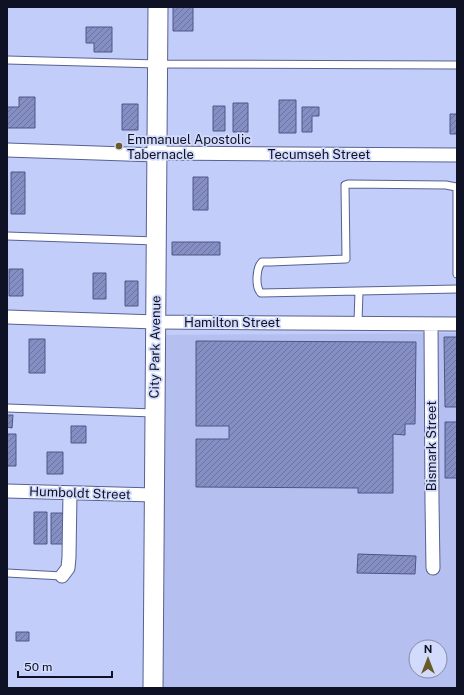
<svg xmlns="http://www.w3.org/2000/svg" width="464" height="695" font-family="'Public Sans',sans-serif">
	<style>
		.built { fill: #b5bff0; fill-rule: evenodd }
		.building { fill: url(#building-hatch); stroke: #4e5686 }
		.lines { fill: none; stroke-linecap: round; stroke-linejoin: round }
		.lane-casing { stroke: #586192; stroke-width: 9 }
		.street-casing { stroke: #586192; stroke-width: 15 }
		.secondary-casing { stroke: #586192; stroke-width: 21 }
		.lane { stroke: #fff; stroke-width: 7 }
		.street { stroke: #fff; stroke-width: 13 }
		.secondary { stroke: #fff; stroke-width: 19 }
		.poi-dot { fill: #685b28; stroke: #d3dbfc; stroke-width: 1.5 }
		.labels { text-anchor: middle; dominant-baseline: central; stroke-width: 3.5; stroke-linejoin: round; paint-order: stroke }
		.poi-label { font-size: 13px; fill: #0f1225; stroke: #d3dbfc; text-anchor: start }
		.street-label { font-size: 13px; fill: #0f1225; stroke: #d3dbfc }
	</style>
	<defs>
		<pattern id="building-hatch" width="6" height="6" patternUnits="userSpaceOnUse"><rect width="6" height="6" fill="#858fc3"/><path d="M-1 1l2-2M0 6l6-6M5 7l2-2" fill="none" stroke="#6b739e"/></pattern>
	</defs>
	<rect width="100%" height="100%" fill="#c3cdf9"/>
	<path class="built" d="M 457,333 L 457,688 L 161,688 L 163,335 ZM 416,647 L 440,647 L 440,671 L 416,671 Z"/>
	<path class="building" d="M 173,7 L 193,7 L 193,31 L 173,31 Z
		M 86,27 L 112,27 L 112,52 L 94,52 L 94,43 L 86,43 Z
		M 19,97 L 35,97 L 35,128 L 7,128 L 7,107 L 19,107 Z
		M 279,100 L 296,100 L 296,133 L 279,133 Z
		M 233,103 L 248,103 L 248,132 L 233,132 Z
		M 122,104 L 138,104 L 138,130 L 122,130 Z
		M 213,106 L 225,106 L 225,131 L 213,131 Z
		M 302,107 L 319,107 L 319,116 L 312,116 L 312,132 L 302,132 Z
		M 450,114 L 457,114 L 457,134 L 450,134 Z
		M 11,172 L 25,172 L 25,214 L 11,214 Z
		M 193,177 L 208,177 L 208,210 L 193,210 Z
		M 172,242 L 220,242 L 220,255 L 172,255 Z
		M 9,269 L 23,269 L 23,296 L 9,296 Z
		M 93,273 L 106,273 L 106,299 L 93,299 Z
		M 125,281 L 138,281 L 138,306 L 125,306 Z
		M 444,337 L 457,337 L 457,407 L 445,407 Z
		M 29,339 L 45,339 L 45,373 L 29,373 Z
		M 196,341 L 416,342 L 415,424 L 405,424 L 405,435 L 393,434 L 393,493 L 358,493 L 358,488 L 196,487 L 196,439 L 229,439 L 229,426 L 196,426 Z
		M 7,415 L 13,415 L 12,428 L 7,427 Z
		M 445,422 L 457,422 L 457,478 L 445,478 Z
		M 71,426 L 86,426 L 86,443 L 71,443 Z
		M 7,434 L 16,434 L 16,466 L 7,466 Z
		M 47,452 L 63,452 L 63,474 L 47,474 Z
		M 34,512 L 47,512 L 47,544 L 34,544 Z
		M 51,513 L 64,513 L 64,544 L 51,544 Z
		M 358,554 L 416,556 L 415,574 L 357,573 Z
		M 16,632 L 29,632 L 29,641 L 16,641 Z"/>
	<g class="lines">
		<defs>
			<path id="lane" d="M 7,60 L 158,64 L 457,65
				M 457,187 L 457,274
				M 7,236 L 156,241
				M 359,291 L 457,289
				M 358,323 L 359,291 L 261,293 C 255,287 256,268 262,262 L 270,262 L 346,259 L 345,185 L 348,184 L 446,185 L 456,187
				M 7,408 L 154,413
				M 7,573 L 62,576"/>
			<path id="street" d="M 7,150 L 156,155
				M 156,153 L 457,155
				M 7,317 L 156,322 L 457,324
				M 431,324 L 432,502 L 433,568
				M 7,491 L 154,495
				M 62,576 L 68,568 L 69,557 L 70,493"/>
			<path id="secondary" d="M 153,688 L 158,7"/>
		</defs>
		<use href="#lane" class="lane-casing"/>
		<use href="#street" class="street-casing"/>
		<use href="#secondary" class="secondary-casing"/>
		<use href="#lane" class="lane"/>
		<use href="#street" class="street"/>
		<use href="#secondary" class="secondary"/>
	</g>
	<circle class="poi-dot" cx="119" cy="146" r="4"/>
	<g class="labels">
		<g class="poi-label">
			<text x="127" y="139">Emmanuel Apostolic<tspan x="127" dy="15">Tabernacle</tspan></text>
		</g>
		<g class="street-label">
			<text x="319" y="154">Tecumseh Street</text>
			<text x="232" y="322">Hamilton Street</text>
			<text transform="translate(155 347) rotate(-89)">City Park Avenue</text>
			<text transform="translate(431 446) rotate(-90)">Bismark Street</text>
			<text transform="translate(80 493) rotate(2)">Humboldt Street</text>
		</g>
	</g>
	<rect width="464" height="695" fill="none" stroke="#0f1225" stroke-width="16"/>
	<g transform="translate(428 659)"><circle r="19" fill="#d3dbfc" stroke="#858ba6"/>
	<path d="M0-3L7 15L0 10L-7 15Z" fill="#685b28"/>
	<text y="-6" font-size="11" font-weight="bold" text-anchor="middle" fill="#0f1225">N</text>
	</g>
	<path d="M18 671v6h94v-6" fill="none" stroke="#0f1225" stroke-width="2"/>
	<text x="24" y="671" font-size="12" fill="#0f1225" stroke="#d3dbfc" stroke-width="3" paint-order="stroke">50 m</text>
</svg>
